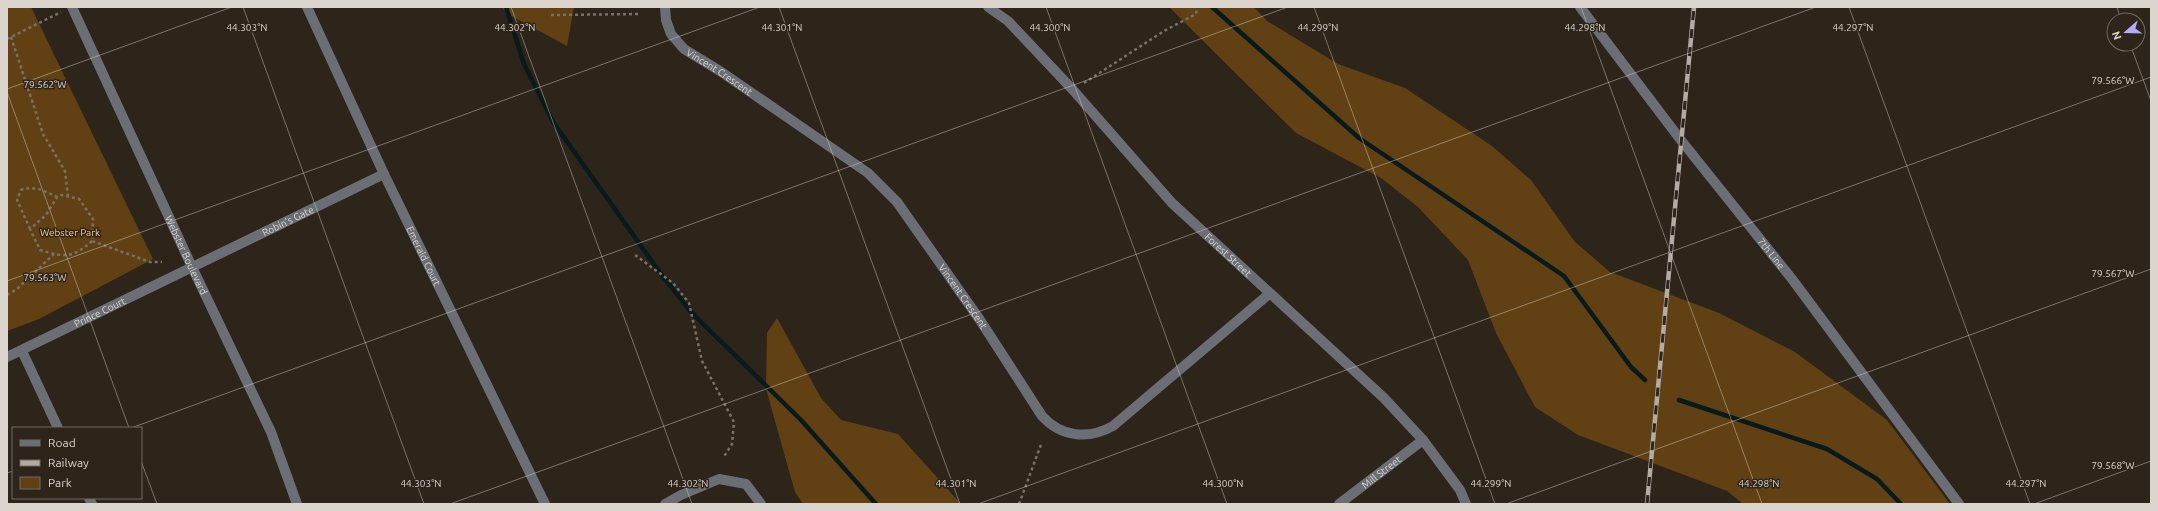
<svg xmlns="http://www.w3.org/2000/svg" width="2158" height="511" font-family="Ubuntu,sans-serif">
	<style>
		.green { fill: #614114 }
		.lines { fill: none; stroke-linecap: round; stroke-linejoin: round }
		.stream { stroke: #091a1d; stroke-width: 4.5 }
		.path { stroke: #787168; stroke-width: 2.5; stroke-dasharray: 3 3; stroke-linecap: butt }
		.minor { stroke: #6b6f75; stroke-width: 10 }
		.rail-casing { stroke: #b3aca5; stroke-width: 4.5 }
		.rail { stroke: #2d241a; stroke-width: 3; stroke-dasharray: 9; stroke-linecap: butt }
		.ticks { fill: none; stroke: #dbd5ce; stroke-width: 1; stroke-opacity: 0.45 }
		.labels { text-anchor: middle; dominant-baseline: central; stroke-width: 3; stroke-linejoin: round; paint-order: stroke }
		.street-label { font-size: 10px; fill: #dbd5ce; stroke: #2d241a }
		.park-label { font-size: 10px; fill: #ffcf98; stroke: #2d241a }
		.ticks-label { font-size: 10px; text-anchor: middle; fill: #dbd5ce; stroke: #2d241a; stroke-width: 3; stroke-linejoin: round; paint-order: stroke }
	</style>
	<rect width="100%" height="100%" fill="#2d241a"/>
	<path class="green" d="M 7,7 L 31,7 L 153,259 L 39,319 L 7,331 Z
		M 502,7 L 574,7 L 567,46 L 506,13 Z
		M 1169,7 L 1254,7 L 1267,21 L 1338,64 L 1405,88 L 1492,146 L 1531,180 L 1575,242 L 1610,272 L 1719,313 L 1795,352 L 1887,420 L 1950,504 L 1743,504 L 1727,491 L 1578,435 L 1535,407 L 1496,333 L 1468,260 L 1418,207 L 1381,178 L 1296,133 Z
		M 777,318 L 821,398 L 841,420 L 898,434 L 961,504 L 803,504 L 795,492 L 766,389 L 767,333 Z"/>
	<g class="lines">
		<path class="stream" d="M 506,7 L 524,64 L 553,122 L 661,274 L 692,313 L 801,420 L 876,504
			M 1212,7 L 1359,138 L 1564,276 L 1631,367 L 1645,380
			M 1679,400 L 1827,449 L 1877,479 L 1901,504"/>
		<path class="path" d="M 551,15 L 641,14
			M 11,37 L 43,134 L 65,171 L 68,197
			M 7,39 L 61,12
			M 1084,83 L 1164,31 L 1196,14 L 1197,7
			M 30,229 L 17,200 L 21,190 C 35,185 44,191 57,197
			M 92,241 C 72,259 64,257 40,250 L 30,229 L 46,215 L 57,197 L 61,195 L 79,199 L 93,219 L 92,241 L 150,262 L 162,262
			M 635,255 L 673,283 L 689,303 L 702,361 L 734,422 L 732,444 L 723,458
			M 7,295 L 17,289 L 54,254
			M 1019,504 L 1042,442"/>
		<g class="minor">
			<path id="s1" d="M 72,7 L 192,267 L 271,432 L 297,504"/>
			<path id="s2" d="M 307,7 L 384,174 L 545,504"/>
			<path id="s3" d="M 665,7 L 666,20 L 671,34 L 684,49 L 720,71 L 868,173 L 897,202 L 980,320 L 1042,416 C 1061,437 1088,440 1113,426 L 1269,294"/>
			<path id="s4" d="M 988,7 L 1008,21 L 1073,90 L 1172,203 L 1384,398 L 1423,440 L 1460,490 L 1466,504"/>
			<path id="s5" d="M 1580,7 L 1680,139 L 1792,279 L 1959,504"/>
			<path d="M 22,351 L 58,428"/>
			<path id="s6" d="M 7,357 L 384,174"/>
			<path d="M 89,498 L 92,504"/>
			<path d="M 665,504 L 681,495 L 719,479 L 746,484 L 761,504"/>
			<path id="s7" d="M 1339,504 L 1423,440"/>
		</g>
		<defs>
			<path id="rail" d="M 1647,504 L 1694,7"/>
		</defs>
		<use href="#rail" class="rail-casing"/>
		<use href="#rail" class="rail"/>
	</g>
	<path class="ticks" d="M 243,7 L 424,504M 511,7 L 692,504M 779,7 L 960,504M 1046,7 L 1227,504M 1314,7 L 1495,504M 1581,7 L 1762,504M 1849,7 L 2030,504M 2117,7 L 2121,20M 2130,44 L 2151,101M 7,89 L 232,7M 7,92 L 129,428M 7,281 L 760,7M 131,428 L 1288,7M 141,461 L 157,504M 7,473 L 13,471M 450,504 L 1816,7M 978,504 L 2151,77M 1506,504 L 2151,269M 2034,504 L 2151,461"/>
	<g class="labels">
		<g class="street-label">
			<text stroke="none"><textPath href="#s3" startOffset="90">Vincent Crescent</textPath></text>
			<text stroke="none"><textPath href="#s6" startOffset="312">Robin's Gate</textPath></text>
			<text stroke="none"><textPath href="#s5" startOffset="312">7th Line</textPath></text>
			<text stroke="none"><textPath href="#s1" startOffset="273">Webster Boulevard</textPath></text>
			<text stroke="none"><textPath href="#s4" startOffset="346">Forest Street</textPath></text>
			<text stroke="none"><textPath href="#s2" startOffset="275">Emerald Court</textPath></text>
			<text stroke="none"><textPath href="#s3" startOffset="426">Vincent Crescent</textPath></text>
			<text stroke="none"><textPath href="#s6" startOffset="103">Prince Court</textPath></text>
			<text stroke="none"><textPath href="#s7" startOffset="53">Mill Street</textPath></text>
		</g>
		<g class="park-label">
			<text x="70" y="232">Webster Park</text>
		</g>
	</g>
	<g class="ticks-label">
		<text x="1318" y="31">44.299°N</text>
		<text x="1853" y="31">44.297°N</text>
		<text x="247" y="31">44.303°N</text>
		<text x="515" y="31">44.302°N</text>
		<text x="782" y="31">44.301°N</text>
		<text x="1050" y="31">44.300°N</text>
		<text x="1585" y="31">44.298°N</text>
		<text x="2113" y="84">79.566°W</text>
		<text x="45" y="88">79.562°W</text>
		<text x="2113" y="277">79.567°W</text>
		<text x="45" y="281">79.563°W</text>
		<text x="2113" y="469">79.568°W</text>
		<text x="421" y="487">44.303°N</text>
		<text x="688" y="487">44.302°N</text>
		<text x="956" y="487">44.301°N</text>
		<text x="1223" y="487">44.300°N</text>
		<text x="1491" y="487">44.299°N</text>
		<text x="1759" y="487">44.298°N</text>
		<text x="2026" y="487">44.297°N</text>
	</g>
	<rect width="2158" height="511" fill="none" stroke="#dbd5ce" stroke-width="16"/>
	<rect x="12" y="427" width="130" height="72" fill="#2d241a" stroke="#736b62"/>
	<rect x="20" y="440" width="20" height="6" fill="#6b6f75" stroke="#736b62"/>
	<text x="48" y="447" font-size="12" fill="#dbd5ce">Road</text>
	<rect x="20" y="460" width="20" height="6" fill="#b3aca5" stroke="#736b62"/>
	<text x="48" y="467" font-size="12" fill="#dbd5ce">Railway</text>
	<rect x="20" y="477" width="20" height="12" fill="#614114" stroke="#736b62"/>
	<text x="48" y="487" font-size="12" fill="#dbd5ce">Park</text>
	<g transform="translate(2126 32) rotate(250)"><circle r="19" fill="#2d241a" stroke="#736b62"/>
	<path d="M0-3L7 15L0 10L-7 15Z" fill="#b4acf9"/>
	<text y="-6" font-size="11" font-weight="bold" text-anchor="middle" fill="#dbd5ce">N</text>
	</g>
</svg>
